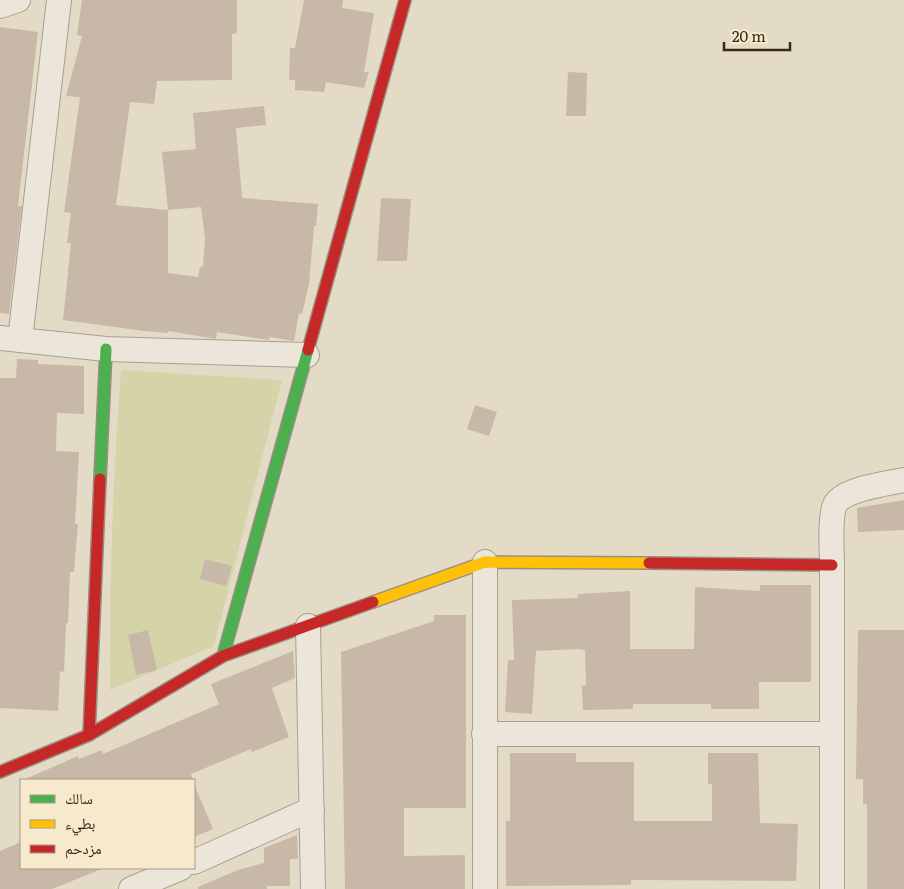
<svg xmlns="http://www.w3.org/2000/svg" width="904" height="889" font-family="Literata,'Noto Naskh Arabic',serif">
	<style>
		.green { fill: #d5d4a8 }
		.building { fill: #c8b8a8; fill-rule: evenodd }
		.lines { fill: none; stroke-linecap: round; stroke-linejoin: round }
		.street-casing { stroke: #a89f91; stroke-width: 26 }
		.fast-casing { stroke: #988f81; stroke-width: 14 }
		.slow-casing { stroke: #988f81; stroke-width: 14 }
		.jam-casing { stroke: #988f81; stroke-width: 14 }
		.street { stroke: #ebe5da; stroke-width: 24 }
		.fast { stroke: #4caf50; stroke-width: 11 }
		.slow { stroke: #ffc107; stroke-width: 11 }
		.jam { stroke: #c62828; stroke-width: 11 }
	</style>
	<rect width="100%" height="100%" fill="#e4dbc7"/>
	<path class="green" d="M 121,370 L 282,380 L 214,646 L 110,690 C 109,583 113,477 121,370 Z"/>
	<path class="building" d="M 82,0 L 237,0 L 237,33 L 232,34 L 232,80 L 157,81 L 154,104 L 130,102 L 116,205 L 168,210 L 162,152 L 196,149 L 193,113 L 264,106 L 266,125 L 236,128 L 242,198 L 318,204 L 316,226 L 314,226 L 309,284 L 302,314 L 299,313 L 294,341 L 269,337 L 269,340 L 217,332 L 216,339 L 168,331 L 168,333 L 144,331 L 63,320 L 71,243 L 67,243 L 71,213 L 64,212 L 80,97 L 66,96 L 82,36 L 77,35 ZM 201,207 L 205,238 L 203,267 L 200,266 L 198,277 L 168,273 L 168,210 Z
		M 304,0 L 343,0 L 342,8 L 374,13 L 364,72 L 369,72 L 364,88 L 326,82 L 324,92 L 295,90 L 295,80 L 289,80 L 290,48 L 295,48 Z
		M 0,27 L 38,32 L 18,206 L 22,206 L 9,314 L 0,313 Z
		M 568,72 L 587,73 L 586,116 L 566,116 Z
		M 381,198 L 411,199 L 407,261 L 377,261 Z
		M 17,359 L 38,360 L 38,364 L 84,366 L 84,414 L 57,413 L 56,451 L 79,452 L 75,524 L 78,524 L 76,547 L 74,572 L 70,572 L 68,623 L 66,623 L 64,672 L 60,671 L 58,711 L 0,708 L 0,378 L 16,378 Z
		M 475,405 L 497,412 L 489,436 L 467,429 Z
		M 904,500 L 904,530 L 858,532 L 857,508 Z
		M 205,559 L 232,566 L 226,586 L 200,579 Z
		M 760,585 L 811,585 L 811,682 L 759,682 L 759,709 L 711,709 L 711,704 L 633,704 L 633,709 L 583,710 L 582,686 L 586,685 L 585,650 L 579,649 L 536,651 L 532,714 L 505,712 L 508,660 L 514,660 L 512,600 L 578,598 L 578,594 L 630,591 L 630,649 L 694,649 L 695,587 L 760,591 Z
		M 434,615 L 466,615 L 466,808 L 404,808 L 404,856 L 465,855 L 465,889 L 345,889 L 341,652 L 434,621 Z
		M 148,630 L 157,670 L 136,675 L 128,635 Z
		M 858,630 L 904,630 L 904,889 L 867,889 L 867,804 L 863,804 L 863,779 L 856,779 Z
		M 293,651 L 295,678 L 272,688 L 289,737 L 252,752 L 251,749 L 191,774 L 193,780 L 23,780 L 78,756 L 79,759 L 102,750 L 103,754 L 219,704 L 211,684 Z
		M 510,753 L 576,753 L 576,762 L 634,762 L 634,821 L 712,821 L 712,784 L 708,784 L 708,753 L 758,753 L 760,823 L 798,824 L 796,881 L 631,880 L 631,885 L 506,886 L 506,821 L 510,821 Z
		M 194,784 L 213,829 L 194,837 Z
		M 297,835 L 298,859 L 290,859 L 290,886 L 267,886 L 267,889 L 198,889 L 198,887 L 238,870 L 264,863 L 264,848 Z
		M 21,842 L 21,868 L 102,869 L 52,889 L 0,889 L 0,851 Z"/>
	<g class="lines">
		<defs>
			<path id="street" d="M 0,6 L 18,0
				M 0,338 L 106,349 L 307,355
				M 20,340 L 59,0
				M 308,626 L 313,889
				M 484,734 L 831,734
				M 194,862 L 312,809
				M 131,889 L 181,868
				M 485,889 L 485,562
				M 832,889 L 832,565 C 832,551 829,514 836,503 C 847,488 886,484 904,480"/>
			<path id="fast" d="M 100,479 L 106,349
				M 223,656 L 308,350"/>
			<path id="slow" d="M 373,602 L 485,562 L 649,563"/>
			<path id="jam" d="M 308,350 L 405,0
				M 649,563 L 832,565
				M 89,735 L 100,479
				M 0,772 L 89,735 L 223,656 L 373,602"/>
		</defs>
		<use href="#street" class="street-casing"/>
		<use href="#fast" class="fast-casing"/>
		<use href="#slow" class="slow-casing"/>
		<use href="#jam" class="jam-casing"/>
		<use href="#street" class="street"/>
		<use href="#fast" class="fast"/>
		<use href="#slow" class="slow"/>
		<use href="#jam" class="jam"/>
	</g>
	<rect x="20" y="779" width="175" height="90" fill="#f7e9cb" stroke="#aa9b84"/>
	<rect x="30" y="795" width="25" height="8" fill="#4caf50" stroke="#aa9b84"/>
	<text x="65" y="804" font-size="15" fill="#36271a">سالك</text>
	<rect x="30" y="820" width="25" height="8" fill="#ffc107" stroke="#aa9b84"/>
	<text x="65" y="829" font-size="15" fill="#36271a">بطيء</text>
	<rect x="30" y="845" width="25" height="8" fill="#c62828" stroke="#aa9b84"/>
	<text x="65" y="854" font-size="15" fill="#36271a">مزدحم</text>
	<path d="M724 42v8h66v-8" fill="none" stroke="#36271a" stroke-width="2.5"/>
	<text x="732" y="42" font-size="15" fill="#36271a" stroke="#f7e9cb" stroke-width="4" paint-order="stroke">20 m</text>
</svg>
